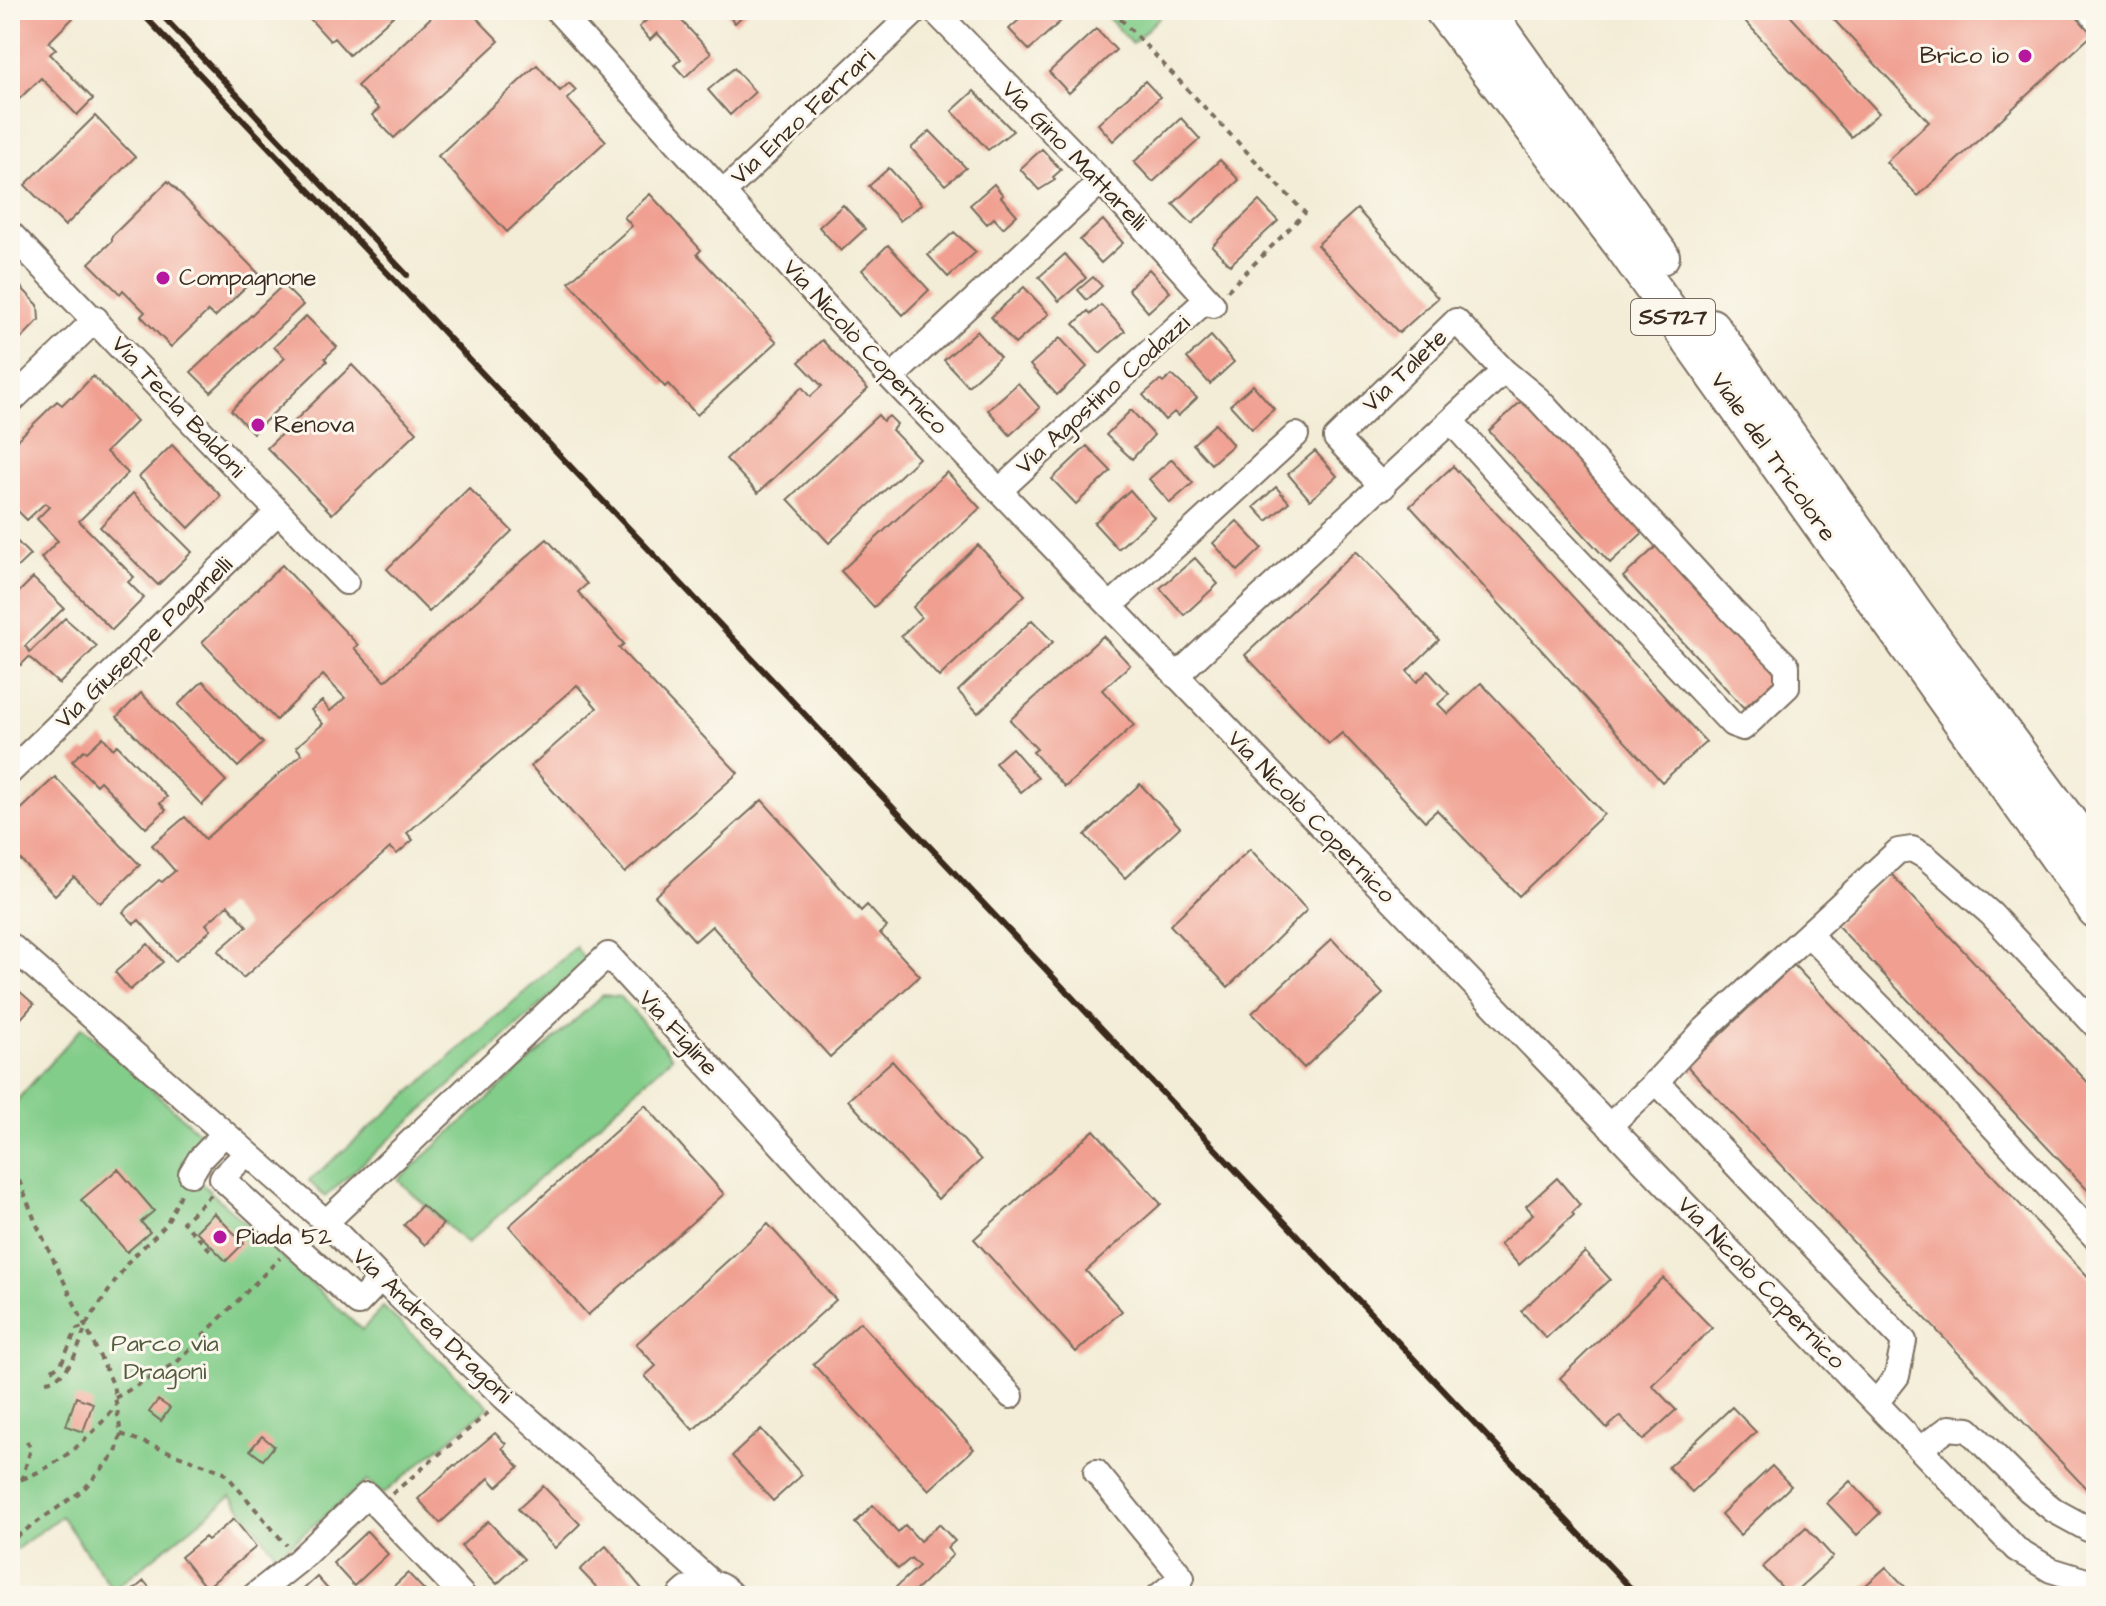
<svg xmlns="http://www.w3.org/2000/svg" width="2106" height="1606" font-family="'Architects Daughter',sans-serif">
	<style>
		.green { fill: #83cd8a; stroke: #5f7c54; stroke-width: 2 }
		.building { fill: #f09f90 }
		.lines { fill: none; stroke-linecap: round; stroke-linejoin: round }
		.minor-casing { stroke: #7b6e5f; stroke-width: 28 }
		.highway-casing { stroke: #7b6e5f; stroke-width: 40 }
		.path { stroke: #7b6e5f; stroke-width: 4; stroke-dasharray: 6 6; stroke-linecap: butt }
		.minor { stroke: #fff; stroke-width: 24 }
		.highway { stroke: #fff; stroke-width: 36 }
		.rail { stroke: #3b2a1e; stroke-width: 6 }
		.poi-dot { fill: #b5179e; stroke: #fbf7ec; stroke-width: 3 }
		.labels { text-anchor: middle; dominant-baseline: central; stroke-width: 6; stroke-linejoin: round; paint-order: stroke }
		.shield { fill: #fbf7ec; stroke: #75685c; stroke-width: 2 }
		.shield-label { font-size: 22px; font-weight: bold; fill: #3b2a1e }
		.poi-label { font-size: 24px; fill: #3b2a1e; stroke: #fbf7ec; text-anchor: start }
		.street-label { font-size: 24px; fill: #3b2a1e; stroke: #fbf7ec }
		.park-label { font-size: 24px; fill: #515b3e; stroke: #fbf7ec }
	</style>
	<rect width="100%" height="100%" fill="#fbf7ec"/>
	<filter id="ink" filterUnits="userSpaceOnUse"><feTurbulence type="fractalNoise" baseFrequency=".0125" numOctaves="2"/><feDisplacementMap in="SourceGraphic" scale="16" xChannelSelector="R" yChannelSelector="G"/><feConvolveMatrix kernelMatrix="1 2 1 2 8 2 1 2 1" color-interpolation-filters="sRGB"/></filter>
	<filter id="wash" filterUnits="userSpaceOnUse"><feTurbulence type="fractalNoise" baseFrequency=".006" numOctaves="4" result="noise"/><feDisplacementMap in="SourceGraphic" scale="32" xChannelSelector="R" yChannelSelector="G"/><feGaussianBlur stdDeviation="1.8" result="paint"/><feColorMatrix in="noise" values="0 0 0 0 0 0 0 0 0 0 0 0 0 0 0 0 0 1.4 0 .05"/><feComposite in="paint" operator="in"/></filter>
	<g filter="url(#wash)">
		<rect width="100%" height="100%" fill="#f3edd7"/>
		<path class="green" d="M 1101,10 L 1167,10 L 1132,44 Z
			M 576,947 L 586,962 L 582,968 L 325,1197 L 309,1181 Z
			M 603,995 L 621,997 L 672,1057 L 467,1244 L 398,1180 Z
			M 82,1027 L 204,1137 L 182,1162 L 191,1174 L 362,1330 L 383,1307 L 489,1407 L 383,1494 L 367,1481 L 277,1555 L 231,1496 L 113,1590 L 61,1516 L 10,1554 L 10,1108 Z"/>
		<g id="blocks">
			<path class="building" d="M 10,10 L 74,10 L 77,14 L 49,42 L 56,49 L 50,54 L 93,99 L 77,115 L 41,78 L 16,102 L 10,96 Z
				M 302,10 L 400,10 L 349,55 L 334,38 L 330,41 Z
				M 439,10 L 469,10 L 499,41 L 394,138 L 372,115 L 379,109 L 357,86 Z
				M 658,10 L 672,10 L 711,53 L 685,77 L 674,65 L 681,59 L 657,33 L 650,40 L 639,27 Z
				M 723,10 L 749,10 L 735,23 Z
				M 1030,10 L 1073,10 L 1029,50 L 1009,29 Z
				M 1735,10 L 1785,10 L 1879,113 L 1851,137 Z
				M 1825,10 L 2070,10 L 2093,34 L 1918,196 L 1886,162 L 1929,122 Z
				M 1096,29 L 1116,50 L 1069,93 L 1049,72 Z
				M 537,65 L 560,91 L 569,83 L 576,90 L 567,99 L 606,141 L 507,232 L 438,156 Z
				M 734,68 L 755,92 L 730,115 L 708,90 Z
				M 1145,81 L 1160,97 L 1113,141 L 1098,124 Z
				M 974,91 L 1013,131 L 988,150 L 952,111 Z
				M 95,116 L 135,157 L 65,226 L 25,185 Z
				M 1181,118 L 1200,139 L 1153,182 L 1134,162 Z
				M 930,131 L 966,168 L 945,185 L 911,148 Z
				M 1042,149 L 1061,170 L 1053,177 L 1055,180 L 1039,190 L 1020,169 Z
				M 1220,160 L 1239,180 L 1192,224 L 1173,204 Z
				M 889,168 L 922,204 L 900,221 L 869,186 Z
				M 168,181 L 259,274 L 215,317 L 208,311 L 171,347 L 141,316 L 145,312 L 123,290 L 120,294 L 89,263 L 112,241 L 112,236 Z
				M 994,184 L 1003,195 L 1001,197 L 1017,215 L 1003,228 L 994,218 L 987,224 L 970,205 Z
				M 650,194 L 701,250 L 697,254 L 777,342 L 697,415 L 668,384 L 665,387 L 569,282 L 632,226 L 624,217 Z
				M 1259,201 L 1278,221 L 1230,265 L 1212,246 Z
				M 843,205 L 865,229 L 841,251 L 819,227 Z
				M 1357,209 L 1438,298 L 1399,333 L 1317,245 Z
				M 1103,220 L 1123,243 L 1101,263 L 1080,240 Z
				M 954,232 L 976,252 L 948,277 L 928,255 Z
				M 888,245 L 929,290 L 903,315 L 862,270 Z
				M 1065,254 L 1086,278 L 1059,301 L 1039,277 Z
				M 1149,269 L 1170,292 L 1148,312 L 1128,289 Z
				M 1093,277 L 1102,286 L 1087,300 L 1078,290 Z
				M 18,284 L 38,305 L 39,320 L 13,347 L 10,343 L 10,292 Z
				M 283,285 L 303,305 L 211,392 L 191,372 Z
				M 1024,287 L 1049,314 L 1015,344 L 991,317 Z
				M 1101,305 L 1125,331 L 1100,353 L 1074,324 L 1088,311 L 1091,314 Z
				M 306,316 L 337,347 L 325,358 L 327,361 L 253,433 L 231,410 L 285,358 L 274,347 Z
				M 977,331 L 1000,357 L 968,386 L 944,360 Z
				M 1211,336 L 1234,362 L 1210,384 L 1187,358 Z
				M 1060,338 L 1087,367 L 1057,395 L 1030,365 Z
				M 822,340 L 868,389 L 758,493 L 726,459 L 802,387 L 810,397 L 822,386 L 799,362 Z
				M 352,365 L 417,432 L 332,514 L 267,448 Z
				M 1172,375 L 1197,398 L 1178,416 L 1174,412 L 1165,420 L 1143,395 L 1160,380 L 1163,383 Z
				M 93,376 L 137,421 L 106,452 L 128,473 L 79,521 L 134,577 L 128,582 L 144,598 L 112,630 L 41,558 L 58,541 L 37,519 L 49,507 L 45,503 L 27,520 L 10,503 L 10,447 L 57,401 L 62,405 L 70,397 L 72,398 Z
				M 1018,383 L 1040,408 L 1010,435 L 988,410 Z
				M 1253,385 L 1274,409 L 1252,429 L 1230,405 Z
				M 1528,395 L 1649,527 L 1610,563 L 1489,431 Z
				M 1131,410 L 1154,435 L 1132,459 L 1106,435 Z
				M 878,415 L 883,421 L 889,416 L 897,424 L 892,430 L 919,458 L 829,543 L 788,499 Z
				M 1215,424 L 1233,445 L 1211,464 L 1193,444 Z
				M 172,445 L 221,496 L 189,528 L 139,477 Z
				M 1087,446 L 1111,471 L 1076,504 L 1052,479 Z
				M 1315,451 L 1337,476 L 1310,500 L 1288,474 Z
				M 1172,459 L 1193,483 L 1170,503 L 1149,479 Z
				M 1453,466 L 1706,742 L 1662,782 L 1410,506 Z
				M 947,472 L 980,508 L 874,607 L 841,571 Z
				M 1276,487 L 1289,502 L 1267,521 L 1254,507 Z
				M 469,488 L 512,531 L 429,612 L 387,569 Z
				M 1130,490 L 1154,517 L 1118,549 L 1094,523 Z
				M 133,493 L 192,552 L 158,585 L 100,527 Z
				M 1237,521 L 1262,548 L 1238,571 L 1213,543 Z
				M 10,534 L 30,555 L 10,574 Z
				M 547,539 L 587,584 L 578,592 L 624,644 L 619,648 L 738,773 L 625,873 L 531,766 L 597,708 L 577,685 L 407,833 L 413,840 L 397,854 L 390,848 L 243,978 L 218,951 L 247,926 L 228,905 L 206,924 L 211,930 L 175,961 L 139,920 L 134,924 L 123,912 L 159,880 L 162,882 L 175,871 L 152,845 L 185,817 L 205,839 L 302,754 L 296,747 L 323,724 L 311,710 L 322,701 L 330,711 L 345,698 L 323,675 L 276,720 L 202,642 L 282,565 L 358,645 L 354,648 L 385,681 Z
				M 1662,541 L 1783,673 L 1744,708 L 1623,577 Z
				M 978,545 L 1025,595 L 939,677 L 901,636 L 921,617 L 913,607 Z
				M 1356,551 L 1439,640 L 1407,671 L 1417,682 L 1428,671 L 1449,694 L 1438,704 L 1448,714 L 1481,683 L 1604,814 L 1519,896 L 1437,810 L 1425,821 L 1342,733 L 1329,744 L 1245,655 Z
				M 1195,558 L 1218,584 L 1184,615 L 1160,588 Z
				M 33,578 L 64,608 L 25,646 L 30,652 L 65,618 L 97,646 L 59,684 L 29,657 L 21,665 L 10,654 L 10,601 Z
				M 1032,620 L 1053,642 L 978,713 L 958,691 Z
				M 1103,636 L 1130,665 L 1102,690 L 1134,725 L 1065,787 L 1033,752 L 1037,749 L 1010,720 Z
				M 203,681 L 263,743 L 238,767 L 178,705 Z
				M 141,693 L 226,781 L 202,805 L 117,717 Z
				M 103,737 L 113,749 L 117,745 L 167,797 L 160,803 L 166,810 L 146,828 L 100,781 L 96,785 L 72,761 L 84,750 L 87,752 Z
				M 1012,748 L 1038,778 L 1021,792 L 995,763 Z
				M 55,777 L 140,865 L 100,903 L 74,877 L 55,895 L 10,849 L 10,820 Z
				M 1140,784 L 1180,827 L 1125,878 L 1085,835 Z
				M 762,800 L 861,911 L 867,905 L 887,927 L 880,933 L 920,976 L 830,1057 L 712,926 L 695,941 L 655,896 Z
				M 1250,849 L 1307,910 L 1228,987 L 1170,925 Z
				M 1890,873 L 2096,1091 L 2096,1199 L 1836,924 Z
				M 1332,939 L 1383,994 L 1304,1068 L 1252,1013 Z
				M 148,944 L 163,962 L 130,990 L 115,972 Z
				M 1794,965 L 2096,1285 L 2096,1499 L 1687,1066 Z
				M 18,990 L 34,1004 L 15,1025 L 10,1020 L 10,998 Z
				M 892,1061 L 981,1160 L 938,1199 L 848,1100 Z
				M 645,1105 L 724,1194 L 588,1315 L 509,1226 Z
				M 1094,1130 L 1161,1204 L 1086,1271 L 1122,1311 L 1076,1352 L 974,1239 Z
				M 118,1169 L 154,1211 L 141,1222 L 150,1232 L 127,1252 L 81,1200 Z
				M 1557,1178 L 1580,1205 L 1572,1213 L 1574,1215 L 1519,1265 L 1500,1244 L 1533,1214 L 1526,1206 Z
				M 422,1205 L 443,1224 L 425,1245 L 404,1225 Z
				M 214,1213 L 244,1243 L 226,1261 L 196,1231 Z
				M 768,1224 L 836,1300 L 693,1430 L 645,1376 L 656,1366 L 636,1344 Z
				M 1585,1252 L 1610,1279 L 1546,1338 L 1521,1311 Z
				M 1663,1278 L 1712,1328 L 1652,1385 L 1676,1410 L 1643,1440 L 1620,1416 L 1607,1428 L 1560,1378 Z
				M 860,1322 L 974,1449 L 929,1490 L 813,1364 Z
				M 76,1397 L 93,1403 L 83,1432 L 66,1426 Z
				M 158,1400 L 170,1408 L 161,1421 L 149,1412 Z
				M 1732,1407 L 1756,1432 L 1692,1492 L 1668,1467 Z
				M 761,1429 L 802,1475 L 773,1501 L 732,1456 Z
				M 495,1433 L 506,1444 L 502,1448 L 519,1467 L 497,1487 L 489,1478 L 440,1523 L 418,1499 L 454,1465 L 456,1466 Z
				M 262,1436 L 274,1446 L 263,1460 L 250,1450 Z
				M 1772,1466 L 1791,1486 L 1740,1535 L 1721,1514 Z
				M 1850,1481 L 1880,1513 L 1857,1535 L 1827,1503 Z
				M 543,1486 L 580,1524 L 555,1548 L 518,1509 Z
				M 873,1505 L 898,1532 L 905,1525 L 920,1541 L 939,1524 L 955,1541 L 947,1548 L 953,1555 L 910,1596 L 902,1596 L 895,1588 L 919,1566 L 911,1558 L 898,1569 L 855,1523 Z
				M 234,1519 L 256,1547 L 206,1588 L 181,1557 L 205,1537 L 208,1540 Z
				M 488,1521 L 524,1559 L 497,1584 L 461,1546 Z
				M 1806,1527 L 1833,1557 L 1790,1596 L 1763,1567 Z
				M 367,1531 L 388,1554 L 354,1586 L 333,1563 Z
				M 606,1546 L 642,1589 L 635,1596 L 605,1596 L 580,1570 Z
				M 1886,1567 L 1914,1596 L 1854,1596 Z
				M 408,1573 L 427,1593 L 424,1596 L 383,1596 Z
				M 317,1577 L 334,1596 L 296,1596 Z
				M 144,1581 L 156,1596 L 135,1596 L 131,1592 Z"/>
		</g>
	</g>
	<g filter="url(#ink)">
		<use href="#blocks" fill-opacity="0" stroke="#7b6e5f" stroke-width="2"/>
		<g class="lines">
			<defs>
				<path id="minor" d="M 557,10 L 891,378 L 2016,1549 L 2051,1570 L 2096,1584
					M 934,10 L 1101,181 L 1213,305
					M 2092,10 L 2090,12 L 2096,19
					M 724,192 L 917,10
					M 10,233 L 346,582
					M 891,378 L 1101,181
					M 10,402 L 96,319
					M 1452,422 L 1524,503 L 1732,724 L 1743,728 L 1787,687 L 1787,666 L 1733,612 L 1538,399 L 1504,371
					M 999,491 L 1207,299
					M 1110,606 L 1296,435
					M 1176,676 L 1504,371 L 1456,321 L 1336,438 L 1383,487
					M 10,772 L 277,513
					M 1808,934 L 1913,1040 L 2096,1238
					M 10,945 L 326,1222 L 381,1279 L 504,1397 L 712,1583
					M 1656,1081 L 1904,1341 L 1897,1376 L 1876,1403
					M 1609,1126 L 1652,1086 L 1703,1031 L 1898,851 L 1912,849 L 1926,857 L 1991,914 L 2096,1026
					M 246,1154 L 222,1178 L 226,1182 L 358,1303 L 381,1279
					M 191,1174 L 200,1159 L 224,1134
					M 326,1222 L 608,955 L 1011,1396
					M 1920,1449 L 1949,1428 L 1969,1430 L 2029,1490 L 2055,1511 L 2088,1529 L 2096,1530
					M 1096,1472 L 1182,1577 L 1159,1596
					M 254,1596 L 298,1561 L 367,1495 L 463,1596
					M 680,1596 C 695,1579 717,1578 732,1596"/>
				<path id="highway" d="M 1443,10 L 1620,242 L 2096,910
					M 1485,10 L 1661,256
					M 1711,327 L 1915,614 L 2096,859"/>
			</defs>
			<use href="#minor" class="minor-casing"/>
			<use href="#highway" class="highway-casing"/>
			<path class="path" d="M 1112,10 L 1305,213 L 1227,291
				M 10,1158 L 36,1223 L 113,1384 L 121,1434 L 116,1453 L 83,1490 L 10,1541
				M 211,1195 L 183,1222 L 214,1254
				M 52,1370 L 61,1364 L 77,1329 L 85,1326 L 129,1261 L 166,1225 L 182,1192
				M 46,1381 C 69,1378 79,1348 85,1328
				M 115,1398 L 176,1363 L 280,1258
				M 121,1434 L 224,1472 L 286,1545
				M 22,1479 C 60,1465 92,1437 116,1405
				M 10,1485 L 22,1479 L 31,1448 L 24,1437
				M 392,1494 L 489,1412"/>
			<use href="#minor" class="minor"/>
			<use href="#highway" class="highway"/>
			<path class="rail" d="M 139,10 L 1638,1596
				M 157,10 L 407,275"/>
		</g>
	</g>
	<g class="poi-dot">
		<circle cx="2025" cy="56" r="8"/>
		<circle cx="163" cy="278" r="8"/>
		<circle cx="258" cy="425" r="8"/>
		<circle cx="220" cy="1237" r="8"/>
	</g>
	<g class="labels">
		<rect class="shield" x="1631" y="299" width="84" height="36" rx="6"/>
		<g class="shield-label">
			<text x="1673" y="317">SS727</text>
		</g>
		<g class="poi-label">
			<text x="2009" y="56" text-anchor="end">Brico io</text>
			<text x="179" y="278">Compagnone</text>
			<text x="274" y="425">Renova</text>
			<text x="236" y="1237">Piada 52</text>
		</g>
		<g class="street-label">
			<text transform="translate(803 117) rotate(-43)">Via Enzo Ferrari</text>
			<text transform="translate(1074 156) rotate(46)">Via Gino Mattarelli</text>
			<text transform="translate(865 347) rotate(47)">Via Nicolò Copernico</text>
			<text transform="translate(1405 371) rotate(-44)">Via Talete</text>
			<text transform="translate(1103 395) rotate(-42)">Via Agostino Codazzi</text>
			<text transform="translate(178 407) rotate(47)">Via Tecla Baldoni</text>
			<text transform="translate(1773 457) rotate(55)">Viale del Tricolore</text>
			<text transform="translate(144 643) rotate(-44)">Via Giuseppe Paganelli</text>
			<text transform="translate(1311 817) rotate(46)">Via Nicolò Copernico</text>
			<text transform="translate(678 1033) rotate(48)">Via Figline</text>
			<text transform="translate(1761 1283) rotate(46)">Via Nicolò Copernico</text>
			<text transform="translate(432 1326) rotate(44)">Via Andrea Dragoni</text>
		</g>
		<g class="park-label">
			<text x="165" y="1344">Parco via<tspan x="165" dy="28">Dragoni</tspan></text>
		</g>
	</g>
	<rect width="2106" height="1606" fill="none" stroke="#fbf7ec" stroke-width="40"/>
</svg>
